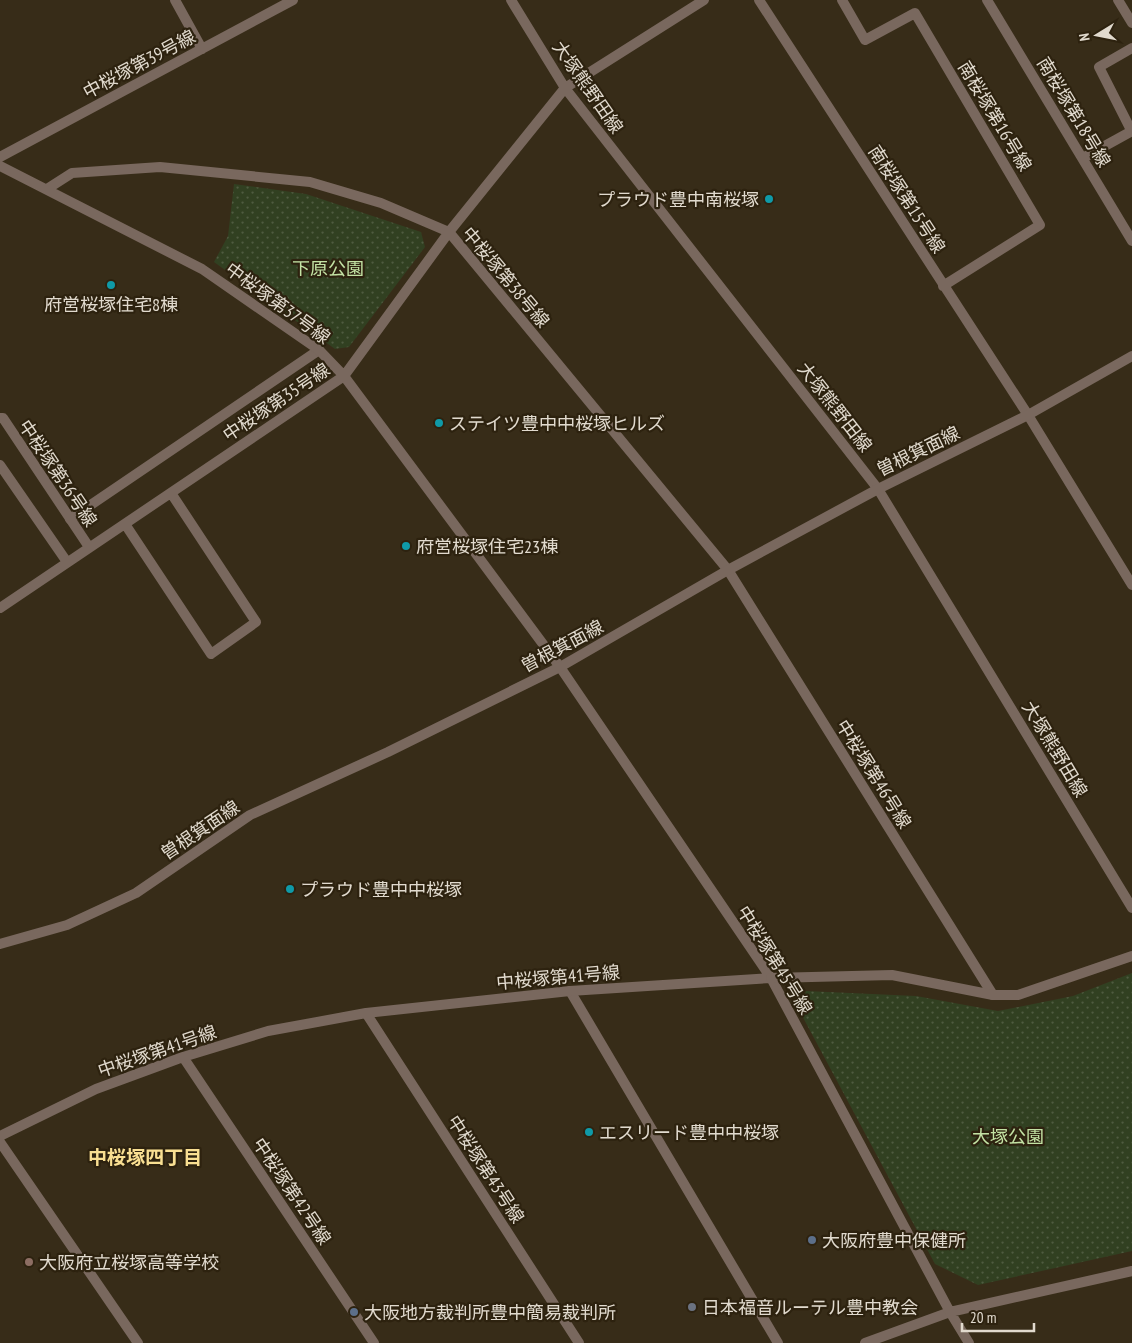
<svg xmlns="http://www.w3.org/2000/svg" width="1132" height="1343" font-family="'PT Sans Narrow','Noto Sans JP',sans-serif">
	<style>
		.park { fill: url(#park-dots) }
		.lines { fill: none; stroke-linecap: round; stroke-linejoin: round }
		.service { stroke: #79685e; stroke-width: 10 }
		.minor { stroke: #79685e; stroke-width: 10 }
		.tertiary { stroke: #79685e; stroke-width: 10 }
		.culture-dot { fill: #0f9aa8; stroke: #2d220f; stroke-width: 2 }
		.service-dot { fill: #5c6f8a; stroke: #2d220f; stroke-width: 2 }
		.education-dot { fill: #8d6e63; stroke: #2d220f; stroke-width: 2 }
		.worship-dot { fill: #6b7280; stroke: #2d220f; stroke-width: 2 }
		.labels { text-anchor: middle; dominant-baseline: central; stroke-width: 4.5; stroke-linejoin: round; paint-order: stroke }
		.street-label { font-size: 18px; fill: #e1dace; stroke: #2d220f }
		.poi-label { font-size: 18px; fill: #e1dace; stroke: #2d220f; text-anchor: start }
		.park-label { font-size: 18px; fill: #c3e2a4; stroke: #2d220f }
		.neighbourhood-label { font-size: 19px; font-weight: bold; fill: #f9df92; stroke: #2d220f }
	</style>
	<defs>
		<pattern id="park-dots" width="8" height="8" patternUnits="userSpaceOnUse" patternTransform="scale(1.25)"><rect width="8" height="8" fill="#314021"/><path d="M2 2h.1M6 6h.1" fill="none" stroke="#4f5b40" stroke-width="1.8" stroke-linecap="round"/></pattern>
	</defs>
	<rect width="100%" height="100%" fill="#372c18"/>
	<path class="park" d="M 234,184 L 306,194 L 421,232 L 425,247 L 349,347 L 335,349 L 214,262 L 228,236 Z
		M 1132,973 L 1132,1251 L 978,1285 L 935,1264 L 799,1010 L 806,991 L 916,996 L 998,1011 L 1073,996 Z"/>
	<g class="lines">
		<path class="service" d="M 70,519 L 319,350
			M 570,991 L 778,1343
			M 865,1343 L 950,1312"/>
		<path class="minor" d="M 175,0 L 202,49
			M 511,0 L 565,88 L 878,489 L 1132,908
			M 759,0 L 1028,415 L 1132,585
			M 842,0 L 865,40 L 915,13 L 1040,225 L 943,286
			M 987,0 L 1132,241
			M 1118,0 L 1132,23
			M 1131,130 L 1099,67 L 1132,48
			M 0,157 L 293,0
			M 1083,158 L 1132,131
			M 0,166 L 202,269 L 319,350 L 344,376 L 560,667 L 771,978 L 950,1312 L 969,1343
			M 47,189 L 72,173 L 160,167 L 310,182 L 381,203 L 449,232 L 728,570 L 993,995
			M 0,418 L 3,418 L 89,547
			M 0,465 L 67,562
			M 125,524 L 211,654 L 256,622 L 171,493
			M 0,608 L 344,376 L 449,232 L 565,88 L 704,0
			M 366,1013 L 579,1343
			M 183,1057 L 374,1343
			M 0,1136 L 96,1089 L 183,1057 L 268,1031 L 366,1013 L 570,991 L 771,978
			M 0,1142 L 138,1343
			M 950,1312 L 1132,1271"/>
		<path class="tertiary" d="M 0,944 L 67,925 L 136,893 L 250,815 L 388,752 L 560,667 L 728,570 L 878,489 L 1028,415 L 1132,356
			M 771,978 L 892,975 L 993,995 L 1018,995 L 1132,956"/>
	</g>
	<g class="culture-dot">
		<circle cx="769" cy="199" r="5"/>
		<circle cx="111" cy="285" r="5"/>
		<circle cx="439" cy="423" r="5"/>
		<circle cx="406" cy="546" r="5"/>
		<circle cx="290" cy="889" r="5"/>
		<circle cx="589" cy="1132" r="5"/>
	</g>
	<g class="service-dot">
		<circle cx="812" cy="1240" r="5"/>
		<circle cx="354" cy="1312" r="5"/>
	</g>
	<circle class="education-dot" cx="29" cy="1262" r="5"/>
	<circle class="worship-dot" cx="692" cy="1307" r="5"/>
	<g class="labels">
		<g class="street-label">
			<text transform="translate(139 64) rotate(-28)">中桜塚第39号線</text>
			<text transform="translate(588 87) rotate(55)">大塚熊野田線</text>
			<text transform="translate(1074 112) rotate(59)">南桜塚第18号線</text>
			<text transform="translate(995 116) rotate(59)">南桜塚第16号線</text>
			<text transform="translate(907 199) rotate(57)">南桜塚第15号線</text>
			<text transform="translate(506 277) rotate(50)">中桜塚第38号線</text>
			<text transform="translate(278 303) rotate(36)">中桜塚第37号線</text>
			<text transform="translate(276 402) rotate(-34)">中桜塚第35号線</text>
			<text transform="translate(835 407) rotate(52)">大塚熊野田線</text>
			<text transform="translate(918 451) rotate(-26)">曽根箕面線</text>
			<text transform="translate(58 473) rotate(56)">中桜塚第36号線</text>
			<text transform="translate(562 646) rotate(-28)">曽根箕面線</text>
			<text transform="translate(1055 749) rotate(59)">大塚熊野田線</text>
			<text transform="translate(874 774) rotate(58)">中桜塚第46号線</text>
			<text transform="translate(200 830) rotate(-34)">曽根箕面線</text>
			<text transform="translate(775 960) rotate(58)">中桜塚第45号線</text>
			<text transform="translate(558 977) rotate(-5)">中桜塚第41号線</text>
			<text transform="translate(157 1051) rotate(-19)">中桜塚第41号線</text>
			<text transform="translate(486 1169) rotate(57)">中桜塚第43号線</text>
			<text transform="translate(292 1191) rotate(56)">中桜塚第42号線</text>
		</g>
		<g class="poi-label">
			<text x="759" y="199" text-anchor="end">プラウド豊中南桜塚</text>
			<text x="111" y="304" text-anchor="middle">府営桜塚住宅8棟</text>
			<text x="449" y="423">ステイツ豊中中桜塚ヒルズ</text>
			<text x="416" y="546">府営桜塚住宅23棟</text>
			<text x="300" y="889">プラウド豊中中桜塚</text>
			<text x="599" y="1132">エスリード豊中中桜塚</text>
			<text x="822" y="1240">大阪府豊中保健所</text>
			<text x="39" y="1262">大阪府立桜塚高等学校</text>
			<text x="702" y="1307">日本福音ルーテル豊中教会</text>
			<text x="364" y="1312">大阪地方裁判所豊中簡易裁判所</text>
		</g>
		<g class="park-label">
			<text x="328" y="268">下原公園</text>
			<text x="1008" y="1136">大塚公園</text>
		</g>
		<g class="neighbourhood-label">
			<text x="145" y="1157">中桜塚四丁目</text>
		</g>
	</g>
	<g transform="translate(1097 35) rotate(260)" stroke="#2d220f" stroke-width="4" paint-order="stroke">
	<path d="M0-4L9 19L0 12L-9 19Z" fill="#e1dace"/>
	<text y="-8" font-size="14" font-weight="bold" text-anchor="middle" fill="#e1dace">N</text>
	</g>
	<path d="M962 1323v8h72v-8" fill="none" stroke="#e1dace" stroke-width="2.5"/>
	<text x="970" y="1323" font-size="15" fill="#e1dace" stroke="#2d220f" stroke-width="4" paint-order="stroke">20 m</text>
</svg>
